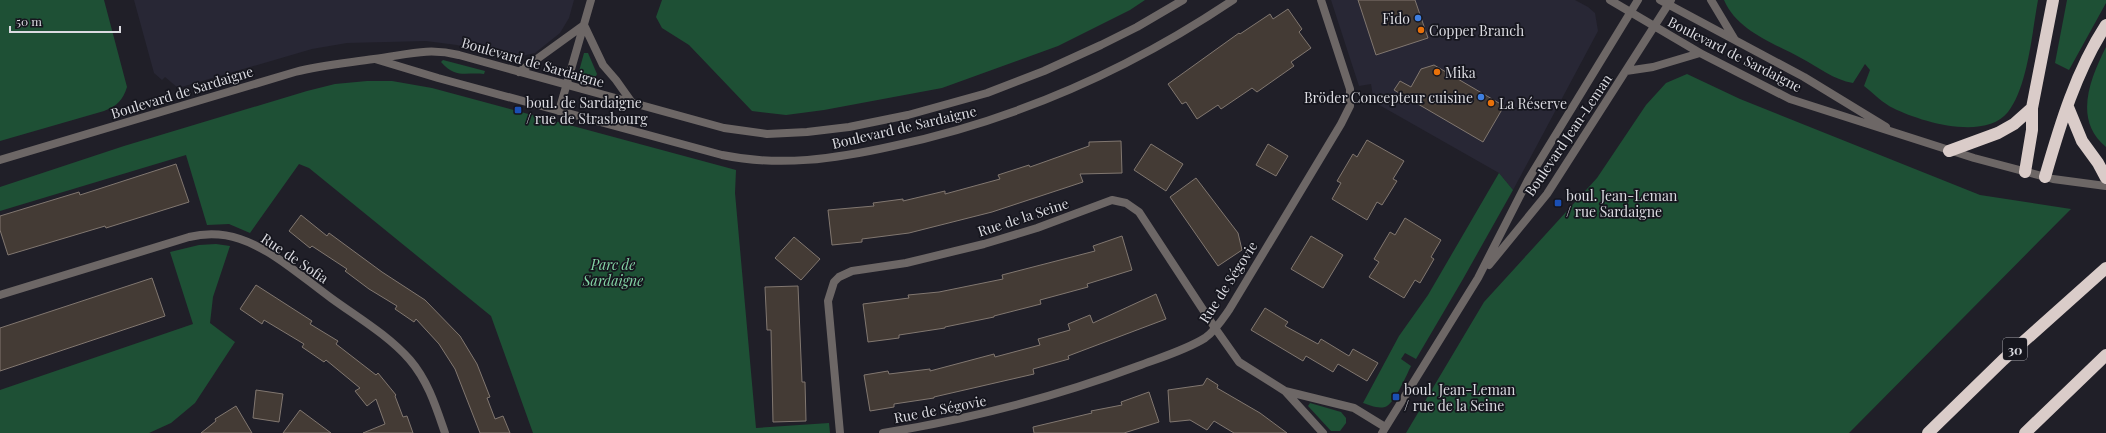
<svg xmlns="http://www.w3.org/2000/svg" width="2106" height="433" font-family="'Playfair Display',serif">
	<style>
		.built { fill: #282735 }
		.green { fill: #1e5035 }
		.building { fill: #443b35; stroke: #817770 }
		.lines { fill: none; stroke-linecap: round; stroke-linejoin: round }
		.minor { stroke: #6d6766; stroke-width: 8 }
		.tertiary { stroke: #6d6766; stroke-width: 8 }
		.motorway { stroke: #daccc9; stroke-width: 12 }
		.shop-dot { fill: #3f7fe0; stroke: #16161e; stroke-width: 1.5 }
		.food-dot { fill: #e8710a; stroke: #16161e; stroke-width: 1.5 }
		.transit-dot { fill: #1a4fb4; stroke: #16161e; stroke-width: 1.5 }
		.labels { text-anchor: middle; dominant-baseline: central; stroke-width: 3.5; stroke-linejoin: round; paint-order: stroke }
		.shield { fill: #16161e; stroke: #a0a0a6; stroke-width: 1 }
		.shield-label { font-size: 13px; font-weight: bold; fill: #dbdbe1 }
		.poi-label { font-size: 14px; fill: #dbdbe1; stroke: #16161e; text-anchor: start }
		.street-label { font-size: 14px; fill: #dbdbe1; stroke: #16161e }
		.park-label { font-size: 14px; font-style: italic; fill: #84d5a6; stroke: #16161e }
	</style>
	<rect width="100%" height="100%" fill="#201f28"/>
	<path class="built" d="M 134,0 L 574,0 L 569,18 L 560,33 L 535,53 L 526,55 L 516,57 L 497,56 L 457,45 L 426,41 L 347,43 L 312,49 L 178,88 L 165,77 L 162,80 L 154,73 Z
		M 1331,0 L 1575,0 L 1588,7 L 1595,13 L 1598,31 L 1513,190 L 1499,173 L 1374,102 L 1371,84 L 1359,86 Z"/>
	<path class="green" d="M 0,0 L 104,0 L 127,87 C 123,100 117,106 104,111 L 0,141 Z
		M 662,0 L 1145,0 L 1130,10 L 1058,46 L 942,88 L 824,110 L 786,115 L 752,111 L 689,45 L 662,28 L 656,17 Z
		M 1724,0 L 2038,0 C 2032,32 2028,86 2008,112 C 1985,141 1921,122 1893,108 C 1884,104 1873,93 1864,86 L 1870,70 L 1865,64 L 1853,83 C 1834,80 1818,67 1801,58 C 1774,43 1737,31 1724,0 Z
		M 2067,0 L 2106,0 L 2106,3 L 2069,70 L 2055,63 Z
		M 2106,47 L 2106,147 C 2073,120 2090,79 2106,47 Z
		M 584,53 L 588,53 L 597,74 L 592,84 L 582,81 L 578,75 Z
		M 443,60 L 485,71 L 484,74 C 465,72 456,79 441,62 Z
		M 1687,74 L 1740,99 L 1980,195 L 2071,209 L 1849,433 L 1406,433 L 1484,302 L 1597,178 L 1646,105 L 1666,83 Z
		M 367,81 L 392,81 L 432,88 L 736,170 L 735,193 L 756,428 L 829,423 L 830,433 L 533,433 L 491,316 L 309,168 L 299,164 L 250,233 L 229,224 L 207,225 L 186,155 L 0,211 L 0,187 L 124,146 L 307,91 L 335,84 Z
		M 1499,173 L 1513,190 L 1463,279 L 1416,359 L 1405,353 L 1401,359 L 1411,366 C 1406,376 1396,400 1387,406 C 1380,410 1369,405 1363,403 L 1399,336 L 1428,295 Z
		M 216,244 L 230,246 L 213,297 L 210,323 L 235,342 L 195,403 L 171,423 L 149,433 L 0,433 L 0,390 L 193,324 L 170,252 L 199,245 Z
		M 1310,403 L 1341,412 L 1346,418 L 1346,423 L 1340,431 L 1331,431 L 1308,406 Z"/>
	<path class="building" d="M 1358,0 L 1415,0 L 1428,38 L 1376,55 Z
		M 1288,9 L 1302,29 L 1299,32 L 1311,48 L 1291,62 L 1294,66 L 1257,92 L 1252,88 L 1221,109 L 1218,105 L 1197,119 L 1186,102 L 1182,104 L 1168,84 L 1239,33 L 1240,34 L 1270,14 L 1273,19 Z
		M 1434,65 L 1504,106 L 1483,142 L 1394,90 L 1400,81 L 1411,87 L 1421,69 Z
		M 1367,140 L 1404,161 L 1393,179 L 1397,181 L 1382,205 L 1377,202 L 1367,220 L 1332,199 L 1341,183 L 1337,181 L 1353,154 L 1357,157 Z
		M 1121,141 L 1122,173 L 1080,174 L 1083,182 L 992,212 L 909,233 L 862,239 L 862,242 L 832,245 L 828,210 L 874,206 L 873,203 L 903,199 L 903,201 L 945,191 L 945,194 L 1000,179 L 998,175 L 1029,165 L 1030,167 L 1089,146 L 1089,142 Z
		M 1151,144 L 1183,164 L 1166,191 L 1134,170 Z
		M 1268,144 L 1288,156 L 1276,176 L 1256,165 Z
		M 176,164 L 189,202 L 106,228 L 105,226 L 8,255 L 0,230 L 0,216 L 79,192 L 80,195 Z
		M 1196,178 L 1238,233 L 1242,250 L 1218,266 L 1170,197 Z
		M 301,215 L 327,236 L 329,233 L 382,272 L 425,300 L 460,336 L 477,364 L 490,397 L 487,398 L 495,419 L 503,416 L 510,433 L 480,433 L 455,369 L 439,344 L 416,319 L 414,322 L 395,309 L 397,306 L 369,289 L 345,271 L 347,269 L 312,246 L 310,248 L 289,231 Z
		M 1405,218 L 1441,240 L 1431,257 L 1434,259 L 1420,283 L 1415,280 L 1404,298 L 1369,277 L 1379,262 L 1374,259 L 1390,232 L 1395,235 Z
		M 1122,236 L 1132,270 L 1087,284 L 1088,287 L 1040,300 L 1041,304 L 994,316 L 994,317 L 945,327 L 945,328 L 899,335 L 899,338 L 868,342 L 863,304 L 909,298 L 908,295 L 939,292 L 1003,279 L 1002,275 L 1095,251 L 1093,246 Z
		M 1311,236 L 1343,255 L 1323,288 L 1291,269 Z
		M 794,237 L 820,259 L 801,280 L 775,258 Z
		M 152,278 L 165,316 L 0,371 L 0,328 Z
		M 256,285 L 312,321 L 310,324 L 338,341 L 336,344 L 376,375 L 378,373 L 396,395 L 395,396 L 403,417 L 407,416 L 413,433 L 363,433 L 385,424 L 376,399 L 367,406 L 355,391 L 360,388 L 326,360 L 324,362 L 302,347 L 304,344 L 264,320 L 262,324 L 240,309 Z
		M 798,286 L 802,382 L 805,382 L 806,421 L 773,422 L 771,330 L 767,330 L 765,287 Z
		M 1156,294 L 1166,319 L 1068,356 L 1069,359 L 1033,369 L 1034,374 L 934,397 L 934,398 L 894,404 L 894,407 L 870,411 L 864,375 L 888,371 L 889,374 L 930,369 L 930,371 L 994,354 L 995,357 L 1040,345 L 1038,339 L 1070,330 L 1068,324 L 1090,315 L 1093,323 Z
		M 1265,308 L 1288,322 L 1285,326 L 1318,344 L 1321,339 L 1349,356 L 1353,349 L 1378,363 L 1367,381 L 1338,364 L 1333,372 L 1306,356 L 1303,361 L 1251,330 Z
		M 1207,378 L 1218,385 L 1217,388 L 1260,413 L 1287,433 L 1234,433 L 1214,421 L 1207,430 L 1190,420 L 1170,422 L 1168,390 L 1203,385 Z
		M 256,390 L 283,394 L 279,422 L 253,418 Z
		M 1149,392 L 1159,422 L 1124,433 L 1034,433 L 1033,427 L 1092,413 L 1091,411 L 1122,405 L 1121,402 Z
		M 236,406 L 252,433 L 201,433 L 216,421 L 215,419 Z
		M 300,410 L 331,433 L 283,433 Z"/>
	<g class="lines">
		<path class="minor" d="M 584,25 L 603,65 L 616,80 L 633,104
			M 519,72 L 584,25
			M 559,111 L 591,0
			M 0,295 L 189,237 C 206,233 222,233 240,239 C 273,250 302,277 331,298 C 357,317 388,335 410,360 C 428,381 436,407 445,433
			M 1285,391 L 1323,433
			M 840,433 L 828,301 L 834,282 L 839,277 L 852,271 L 906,263 L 984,244 L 1037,228 L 1112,200 L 1126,203 L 1139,212 L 1215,328 L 1239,362 L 1285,391 L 1354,408 L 1385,427
			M 883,433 C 971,419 1055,397 1138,366 C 1159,358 1186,350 1205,338 C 1215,331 1222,320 1229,310 L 1341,124 L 1350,106 L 1350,89 L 1321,0"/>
		<path class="tertiary" d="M 1610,0 L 1700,53 L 1790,99 L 1974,158 L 2053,179 L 2106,186
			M 1660,0 L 1804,77 L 1886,127
			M 1711,0 L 1735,40
			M 375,59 L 438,78 L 722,155 C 780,167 835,159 893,146 C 1015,120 1129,70 1233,0
			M 1626,71 L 1653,67 L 1700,53
			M 0,160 L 295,72 C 321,65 347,63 374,59 C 406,55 427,47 459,55 L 724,128 L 767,134 L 807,132 L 849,127 L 908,115 L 987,93 L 1044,71 L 1101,45 L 1137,27 L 1183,0
			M 1489,265 L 1547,194 L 1671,0
			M 1382,433 L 1478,278 L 1528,180 L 1638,0"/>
		<path class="motorway" d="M 2068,107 L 2082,141 L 2098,163 L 2106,178
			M 1949,151 L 1998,133 L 2014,124 L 2032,108
			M 2025,172 L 2032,130 L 2032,108 L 2053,0
			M 2045,177 C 2060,125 2076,71 2106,25
			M 1928,433 L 2003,360 L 2106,268
			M 2025,433 L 2106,355"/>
	</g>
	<g class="shop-dot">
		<circle cx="1418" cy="18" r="4"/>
		<circle cx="1481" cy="97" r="4"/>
	</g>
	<g class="food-dot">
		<circle cx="1421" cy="30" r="4"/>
		<circle cx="1437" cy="72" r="4"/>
		<circle cx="1491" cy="103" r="4"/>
	</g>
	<g class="transit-dot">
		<rect x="514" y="106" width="8" height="8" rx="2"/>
		<rect x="1554" y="199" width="8" height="8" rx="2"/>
		<rect x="1392" y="393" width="8" height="8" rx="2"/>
	</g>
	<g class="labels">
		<rect class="shield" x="2003" y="338" width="24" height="22" rx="3"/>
		<g class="shield-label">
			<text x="2015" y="349">30</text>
		</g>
		<g class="poi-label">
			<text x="1410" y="18" text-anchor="end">Fido</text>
			<text x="1429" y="30">Copper Branch</text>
			<text x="1445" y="72">Mika</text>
			<text x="1473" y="97" text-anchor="end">Bröder Concepteur cuisine</text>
			<text x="526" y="102">boul. de Sardaigne<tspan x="526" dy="16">/ rue de Strasbourg</tspan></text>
			<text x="1499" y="103">La Réserve</text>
			<text x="1566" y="195">boul. Jean-Leman<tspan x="1566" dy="16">/ rue Sardaigne</tspan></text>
			<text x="1404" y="389">boul. Jean-Leman<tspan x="1404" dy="16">/ rue de la Seine</tspan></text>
		</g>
		<g class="street-label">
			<text transform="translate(1735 54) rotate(27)">Boulevard de Sardaigne</text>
			<text transform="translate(533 62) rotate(16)">Boulevard de Sardaigne</text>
			<text transform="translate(182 92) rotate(-17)">Boulevard de Sardaigne</text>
			<text transform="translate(904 127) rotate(-13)">Boulevard de Sardaigne</text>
			<text transform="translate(1568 135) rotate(-56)">Boulevard Jean-Leman</text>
			<text transform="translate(1023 217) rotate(-18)">Rue de la Seine</text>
			<text transform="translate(295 258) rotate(34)">Rue de Sofia</text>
			<text transform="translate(1228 282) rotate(-57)">Rue de Ségovie</text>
			<text transform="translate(940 409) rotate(-11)">Rue de Ségovie</text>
		</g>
		<g class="park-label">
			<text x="613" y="264">Parc de<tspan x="613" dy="16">Sardaigne</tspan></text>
		</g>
	</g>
	<path d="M10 26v6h110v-6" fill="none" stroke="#dbdbe1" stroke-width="2"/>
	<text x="16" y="26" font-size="12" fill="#dbdbe1" stroke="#16161e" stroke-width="3" paint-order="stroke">50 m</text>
</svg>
